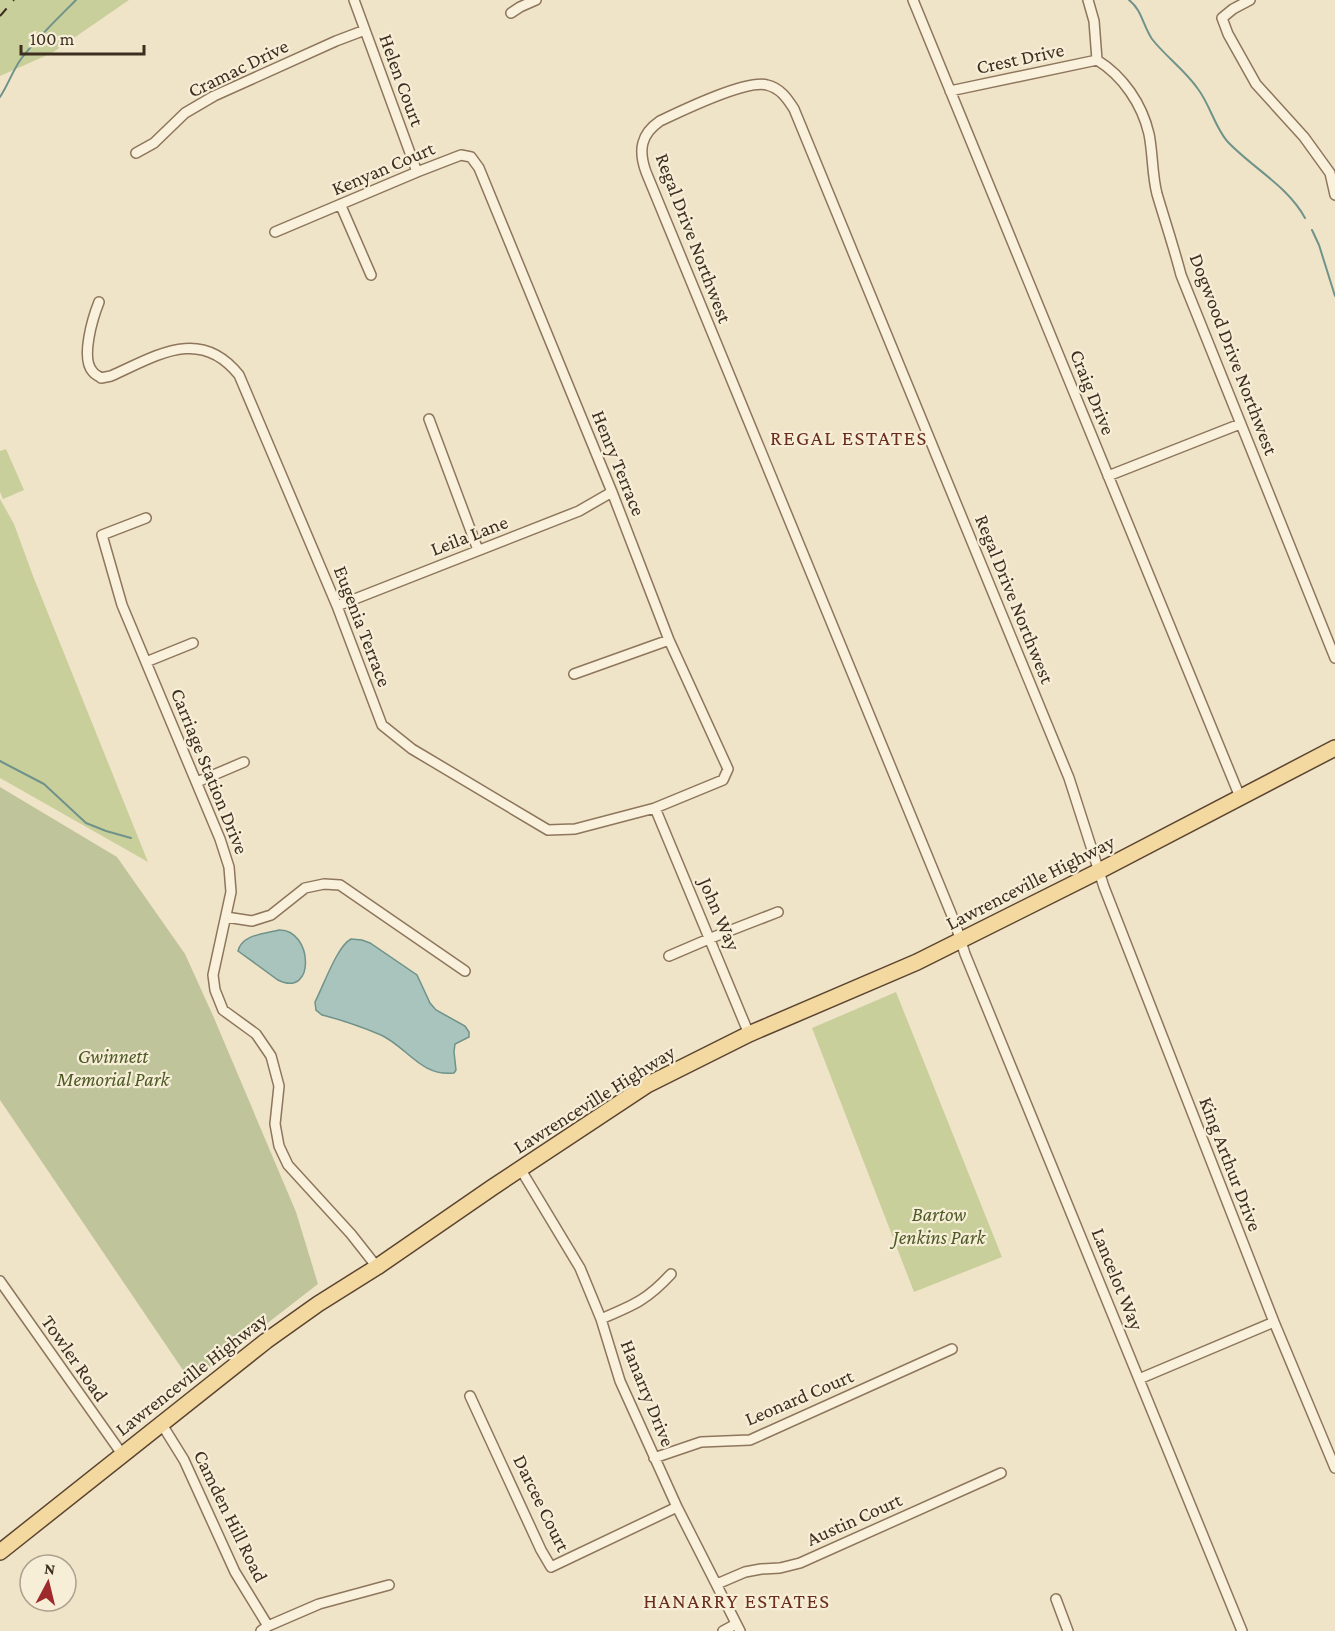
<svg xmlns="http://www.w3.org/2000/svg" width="1335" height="1631" font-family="'Crimson Pro',serif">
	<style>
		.green { fill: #c9cf9b }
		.cemetery { fill: #bfc49a }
		.water { fill: #a9c4bc; stroke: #6f938a; stroke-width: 1.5 }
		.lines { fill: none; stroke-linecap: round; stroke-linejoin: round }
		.stream { stroke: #6f938a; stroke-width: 2 }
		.minor-casing { stroke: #8d765c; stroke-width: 12 }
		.primary-casing { stroke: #5b4430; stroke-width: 18 }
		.minor { stroke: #faf1dc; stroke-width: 9 }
		.primary { stroke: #f3d9a0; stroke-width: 15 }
		.rail { stroke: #3d2e20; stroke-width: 2; stroke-dasharray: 10 10; stroke-linecap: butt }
		.labels { text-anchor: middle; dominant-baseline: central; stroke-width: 4.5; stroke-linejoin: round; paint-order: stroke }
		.street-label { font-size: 20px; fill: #3d2e20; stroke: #f7eed8 }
		.park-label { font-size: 20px; font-style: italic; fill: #4d5a26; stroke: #f7eed8 }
		.neighbourhood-label { font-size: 21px; letter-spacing: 1.5px; fill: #6b2e1e; stroke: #f7eed8 }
	</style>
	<rect width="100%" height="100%" fill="#f0e4c8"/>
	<path class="green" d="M 0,0 L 129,0 L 52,53 L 0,76 Z
		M 6,449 L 24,490 L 3,499 L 0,492 L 0,451 Z
		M 0,499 L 14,524 L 33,576 L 148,862 L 0,778 Z
		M 896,992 L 1002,1257 L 914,1292 L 812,1028 Z"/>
	<path class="cemetery" d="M 0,787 L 117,857 L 185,954 L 214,1018 L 296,1212 L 318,1284 L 191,1382 L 0,1100 Z"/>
	<path class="water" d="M 279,930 C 313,929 316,999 278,980 L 238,951 C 242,934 265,934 279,930 Z
		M 351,939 L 362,940 L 370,943 L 417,975 L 430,1003 L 436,1010 L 465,1026 L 469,1032 L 469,1037 L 455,1044 L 454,1052 L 456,1070 L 454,1073 C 421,1077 407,1047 381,1035 C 362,1027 342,1020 322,1015 L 316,1010 L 315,1002 C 323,987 337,946 351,939 Z"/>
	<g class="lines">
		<path class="stream" d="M 1129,0 C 1142,10 1143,26 1152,39 C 1166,57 1185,70 1198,89 C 1210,105 1215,127 1227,141 C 1251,167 1288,186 1305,218
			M 0,97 C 8,85 13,70 21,59 C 37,38 57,19 76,0
			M 1312,230 L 1319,245 L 1335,296
			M 0,761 L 44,784 L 86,823 L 106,831 L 131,838"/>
		<defs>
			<path id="minor" d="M 354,0 L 417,172
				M 913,0 L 1240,797
				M 1088,0 L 1094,21 L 1097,60
				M 1250,0 L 1233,9 L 1222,18 L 1228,34 L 1256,84 L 1304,137 L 1330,173 L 1335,195
				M 511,13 L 520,7 L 536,0
				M 1097,60 C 1123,76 1142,104 1149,134 C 1153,154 1152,175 1157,194 C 1165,221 1174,248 1181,275 L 1335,658
				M 950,91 L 1097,60
				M 136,153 L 154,143 L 185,113 L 214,96 L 336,41 L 365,30
				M 341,206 L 371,275
				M 99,302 C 93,317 80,359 93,372 C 95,375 99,376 101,378 L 111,376 C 156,356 200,326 239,375 L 337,606 L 382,725 L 412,749 L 548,830 L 575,829 L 655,808 L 723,780 L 728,769 L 669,640 L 612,492 L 479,168 L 471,157 L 461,155 L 417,172 L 275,232
				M 429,419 L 478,550
				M 1108,476 L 1240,424
				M 146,518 L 102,535 L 122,605 L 220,839 L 229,867 L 231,892 L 213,975 L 215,990 L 223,1010 L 256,1034 L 271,1056 L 279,1086 L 275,1124 L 279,1146 L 288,1165 L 351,1234 L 377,1267
				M 337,606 L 579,511 L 612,492
				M 146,662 L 193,643
				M 574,674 L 669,640
				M 197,782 L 244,762
				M 655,808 L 749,1034
				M 226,917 L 252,921 L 271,915 L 305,888 L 324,884 L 340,885 L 465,971
				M 669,956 L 711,938 L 778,912
				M 521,1170 L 580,1268 L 601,1319 L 620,1381 L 677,1507 L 740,1631
				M 0,1281 L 122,1454
				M 601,1319 C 634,1305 647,1300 671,1274
				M 1139,1379 L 1274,1322
				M 470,1396 L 541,1550 L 551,1567 L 677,1507
				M 161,1423 L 184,1460 L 235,1572 L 268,1626
				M 654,1458 L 701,1442 L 750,1440 L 952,1349
				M 717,1584 L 745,1572 L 761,1569 L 780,1568 L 800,1563 L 1001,1473
				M 1056,1599 L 1068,1631
				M 261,1631 L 268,1626 L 319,1604 L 389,1585
				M 723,1631 L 736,1624
				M 1242,1631 L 965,954 L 955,923 L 646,172 C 638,150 641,134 660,121 C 681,111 747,79 767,85 C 780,88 787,98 794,109 L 1069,778 L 1104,887 L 1274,1322 L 1335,1468"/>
			<path id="primary" d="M 0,1552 L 266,1341 L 318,1304 L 377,1267 L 493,1187 L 647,1085 L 749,1034 L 917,962 L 1099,871 L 1335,748"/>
		</defs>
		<use href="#minor" class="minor-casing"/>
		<use href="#primary" class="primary-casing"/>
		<use href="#minor" class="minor"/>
		<use href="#primary" class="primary"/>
		<path class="rail" d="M 0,16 L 14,0"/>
	</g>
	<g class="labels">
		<g class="street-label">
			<text transform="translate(1020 58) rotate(-12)">Crest Drive</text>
			<text transform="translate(238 68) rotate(-26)">Cramac Drive</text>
			<text transform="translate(402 80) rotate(70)">Helen Court</text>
			<text transform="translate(383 168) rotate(-23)">Kenyan Court</text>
			<text transform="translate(694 238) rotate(69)">Regal Drive Northwest</text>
			<text transform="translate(1234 354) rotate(69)">Dogwood Drive Northwest</text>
			<text transform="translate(1093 392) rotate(68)">Craig Drive</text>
			<text transform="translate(619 463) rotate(68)">Henry Terrace</text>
			<text transform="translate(469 535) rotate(-21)">Leila Lane</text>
			<text transform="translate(1015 599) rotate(68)">Regal Drive Northwest</text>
			<text transform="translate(363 626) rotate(69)">Eugenia Terrace</text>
			<text transform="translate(210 771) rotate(68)">Carriage Station Drive</text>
			<text transform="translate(1030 882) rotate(-27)">Lawrenceville Highway</text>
			<text transform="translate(720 914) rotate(67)">John Way</text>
			<text transform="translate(594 1099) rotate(-32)">Lawrenceville Highway</text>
			<text transform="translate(1231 1164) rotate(69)">King Arthur Drive</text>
			<text transform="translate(1118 1279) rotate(68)">Lancelot Way</text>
			<text transform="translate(75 1358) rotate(55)">Towler Road</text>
			<text transform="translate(191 1374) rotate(-38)">Lawrenceville Highway</text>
			<text transform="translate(648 1393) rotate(68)">Hanarry Drive</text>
			<text transform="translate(799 1397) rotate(-23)">Leonard Court</text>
			<text transform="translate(542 1503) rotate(64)">Darcee Court</text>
			<text transform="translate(231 1516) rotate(64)">Camden Hill Road</text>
			<text transform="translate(854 1519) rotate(-24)">Austin Court</text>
		</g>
		<g class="park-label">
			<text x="113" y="1056">Gwinnett<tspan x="113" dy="23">Memorial Park</tspan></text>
			<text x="939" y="1214">Bartow<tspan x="939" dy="23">Jenkins Park</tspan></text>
		</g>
		<g class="neighbourhood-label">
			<text x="849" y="438">REGAL ESTATES</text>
			<text x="737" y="1601">HANARRY ESTATES</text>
		</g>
	</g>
	<g transform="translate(48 1583) rotate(7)"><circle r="28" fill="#f7eed8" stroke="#ada18e" stroke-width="1.5"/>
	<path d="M0-4.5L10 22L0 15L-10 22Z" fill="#9e2a2b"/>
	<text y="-9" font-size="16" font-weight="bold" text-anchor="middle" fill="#3d2e20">N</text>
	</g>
	<path d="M21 45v9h123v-9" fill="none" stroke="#3d2e20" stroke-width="3"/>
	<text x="30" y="45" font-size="18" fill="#3d2e20" stroke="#f7eed8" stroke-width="4.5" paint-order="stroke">100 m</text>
</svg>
